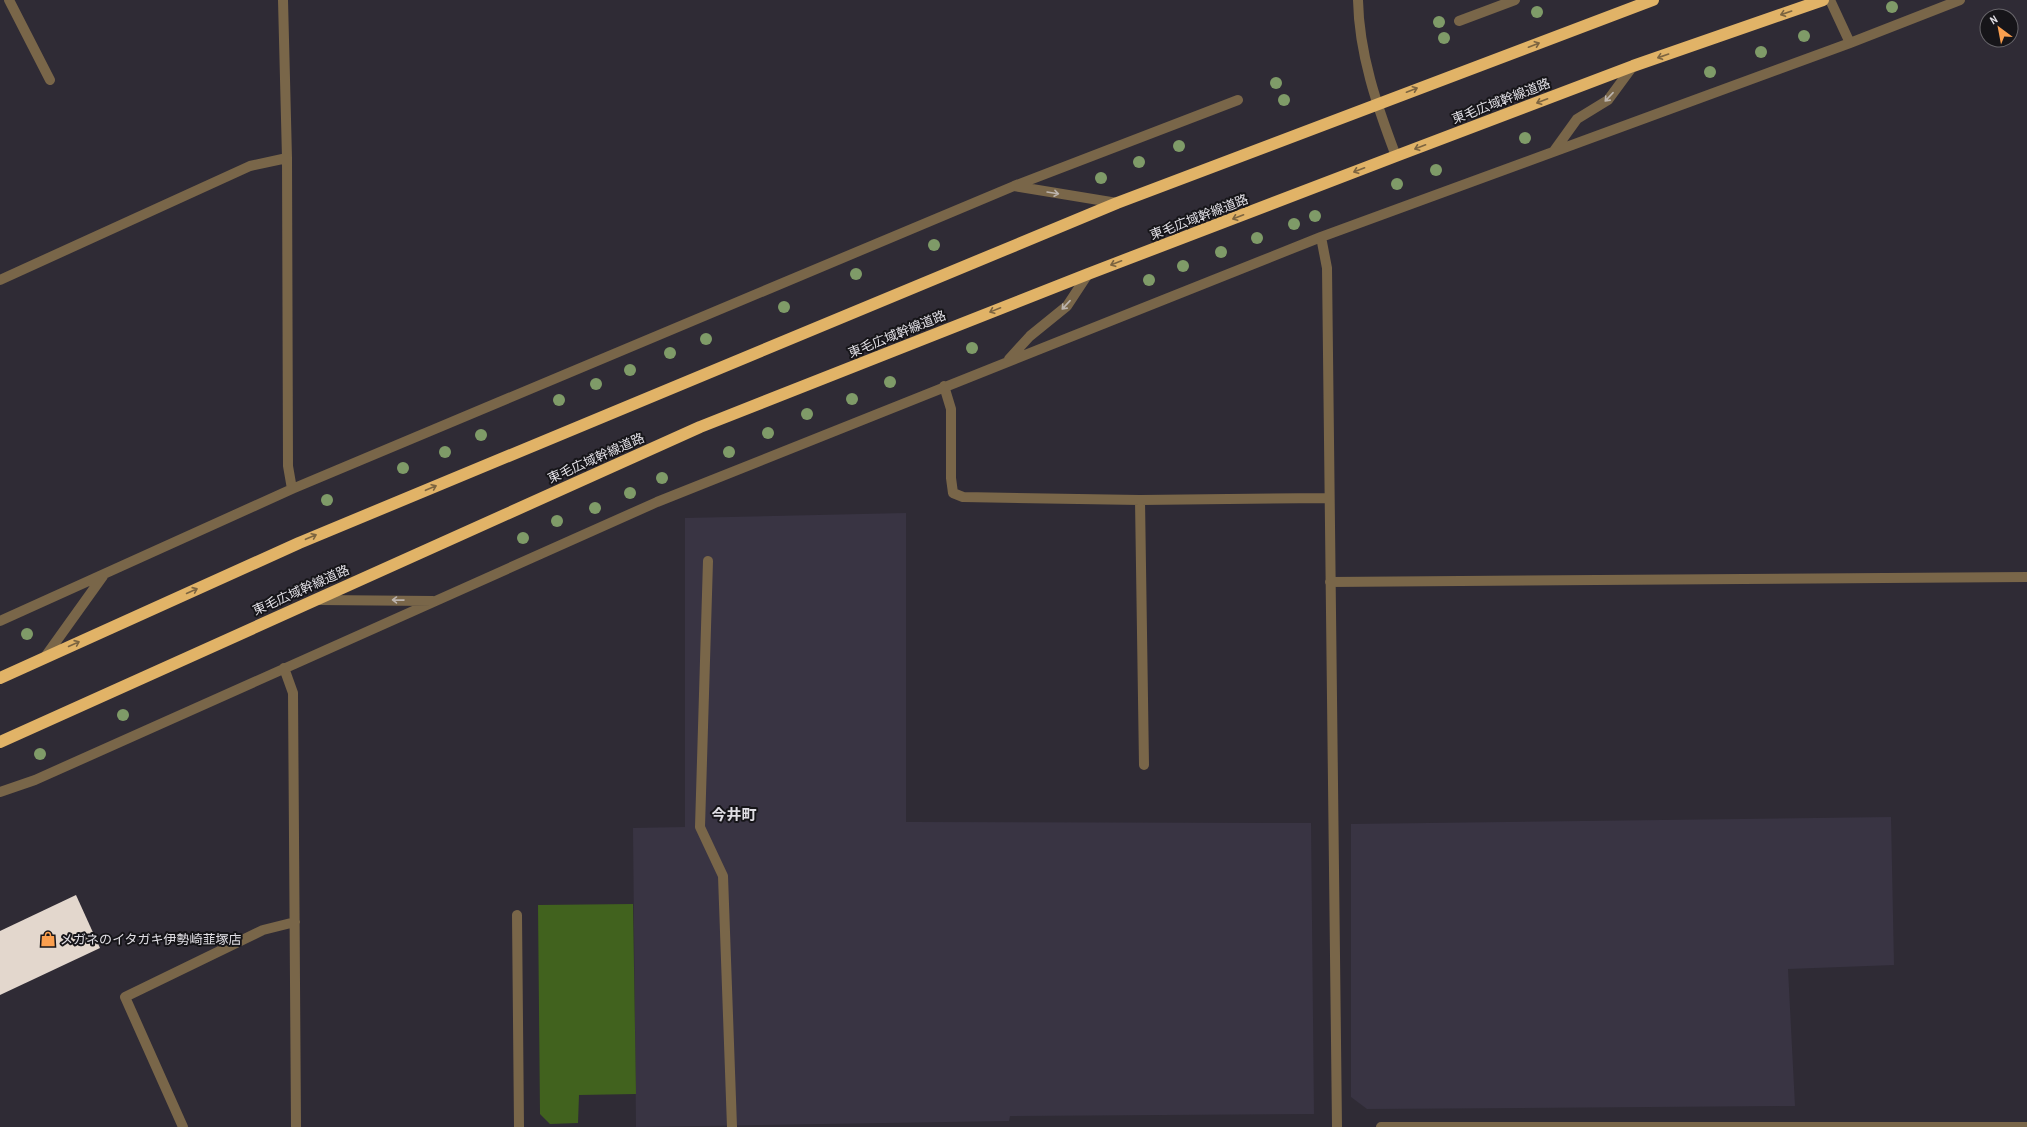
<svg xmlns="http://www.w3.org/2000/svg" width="2027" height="1127" font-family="'Archivo Narrow','Noto Sans JP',sans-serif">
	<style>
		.built { fill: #393443 }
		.green { fill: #41621e }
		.building { fill: #e3d7cd }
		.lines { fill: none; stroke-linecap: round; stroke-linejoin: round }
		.minor { stroke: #796649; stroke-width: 10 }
		.highway { stroke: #e1b367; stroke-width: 12 }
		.tree { fill: #7f9b68 }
		.oneway { stroke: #7c6440 }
		.oneway2 { stroke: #bcb4ae }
		.labels { text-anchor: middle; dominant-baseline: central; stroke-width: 4; stroke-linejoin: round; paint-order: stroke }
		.street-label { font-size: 13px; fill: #e0dee4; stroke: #161519 }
		.poi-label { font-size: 13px; fill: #e0dee4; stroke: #161519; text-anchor: start }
		.quarter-label { font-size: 15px; font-weight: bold; fill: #e0dee4; stroke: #161519 }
	</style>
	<rect width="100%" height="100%" fill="#2f2b35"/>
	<path class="built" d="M 906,513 L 906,822 L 1311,823 L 1314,1114 L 1010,1116 L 1009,1121 L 636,1127 L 633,828 L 685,827 L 685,518 Z
		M 1891,817 L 1894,965 L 1788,969 L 1795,1106 L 1367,1109 L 1351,1097 L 1351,824 Z"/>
	<path class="green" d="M 633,904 L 636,1094 L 579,1095 L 578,1123 L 550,1124 L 540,1114 L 538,905 Z"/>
	<path class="building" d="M 76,895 L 100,948 L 0,995 L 0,931 Z"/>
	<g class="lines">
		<path class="minor" d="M 9,0 L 50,80
			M 283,0 L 287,158 L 288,466 L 292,489
			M 1358,0 C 1359,54 1377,106 1396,156
			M 1830,0 L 1850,43
			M 1459,21 L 1515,0
			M 1554,151 L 1577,119 L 1608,100 L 1633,66
			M 1014,186 L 1117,203
			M 1321,237 L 1327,268 L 1337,1127
			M 0,280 L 250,166 L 287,158
			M 1009,359 L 1030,336 L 1067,306 L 1088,274
			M 944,386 L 951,409 L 951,478 L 953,493 L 963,497 L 1140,500 L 1328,498
			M 1140,500 L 1144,765
			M 708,561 L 700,827 L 723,876 L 732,1127
			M 1330,582 L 2027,577
			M 319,600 L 433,601
			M 0,621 L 292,489 L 1014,186 L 1238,100
			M 45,657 L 103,576
			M 284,668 L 293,693 L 296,1127
			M 0,792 L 35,780 L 657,502 L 1321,237 L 1850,43 L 1960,0
			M 517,915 L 519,1127
			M 183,1127 L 125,997 L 263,930 L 295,922
			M 1381,1127 L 2027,1127"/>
		<path class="highway" d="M 0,678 L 299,543 L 1117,203 L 1653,0
			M 0,742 L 700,427 L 1088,274 L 1396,156 L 1633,66 L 1823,0"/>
	</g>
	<g class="tree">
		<circle cx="1892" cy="7" r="6"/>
		<circle cx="1537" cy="12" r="6"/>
		<circle cx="1439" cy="22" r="6"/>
		<circle cx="1804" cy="36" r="6"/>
		<circle cx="1444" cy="38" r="6"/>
		<circle cx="1761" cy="52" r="6"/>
		<circle cx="1710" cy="72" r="6"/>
		<circle cx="1276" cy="83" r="6"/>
		<circle cx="1284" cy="100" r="6"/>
		<circle cx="1525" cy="138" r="6"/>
		<circle cx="1179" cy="146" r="6"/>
		<circle cx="1139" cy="162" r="6"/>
		<circle cx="1436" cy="170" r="6"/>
		<circle cx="1101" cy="178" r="6"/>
		<circle cx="1397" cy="184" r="6"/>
		<circle cx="1315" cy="216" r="6"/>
		<circle cx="1294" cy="224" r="6"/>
		<circle cx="1257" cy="238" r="6"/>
		<circle cx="934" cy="245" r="6"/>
		<circle cx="1221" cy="252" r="6"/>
		<circle cx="1183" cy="266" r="6"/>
		<circle cx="856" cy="274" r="6"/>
		<circle cx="1149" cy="280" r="6"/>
		<circle cx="784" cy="307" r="6"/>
		<circle cx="706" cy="339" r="6"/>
		<circle cx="972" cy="348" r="6"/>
		<circle cx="670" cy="353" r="6"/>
		<circle cx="630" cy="370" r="6"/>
		<circle cx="890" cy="382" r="6"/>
		<circle cx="596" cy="384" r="6"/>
		<circle cx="852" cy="399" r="6"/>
		<circle cx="559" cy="400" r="6"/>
		<circle cx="807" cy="414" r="6"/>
		<circle cx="768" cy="433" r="6"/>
		<circle cx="481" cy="435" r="6"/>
		<circle cx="445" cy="452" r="6"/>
		<circle cx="729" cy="452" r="6"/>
		<circle cx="403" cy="468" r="6"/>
		<circle cx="662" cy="478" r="6"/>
		<circle cx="630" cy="493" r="6"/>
		<circle cx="327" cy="500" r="6"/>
		<circle cx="595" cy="508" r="6"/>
		<circle cx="557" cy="521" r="6"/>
		<circle cx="523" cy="538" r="6"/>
		<circle cx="27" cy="634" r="6"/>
		<circle cx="123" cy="715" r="6"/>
		<circle cx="40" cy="754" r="6"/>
	</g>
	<defs><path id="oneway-shaft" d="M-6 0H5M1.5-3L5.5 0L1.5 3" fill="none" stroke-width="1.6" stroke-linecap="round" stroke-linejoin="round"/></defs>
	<g class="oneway">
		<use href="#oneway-shaft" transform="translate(1786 13) rotate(161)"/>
		<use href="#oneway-shaft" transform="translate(1534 45) rotate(-21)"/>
		<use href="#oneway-shaft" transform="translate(1663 56) rotate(161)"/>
		<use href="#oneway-shaft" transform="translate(1412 90) rotate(-21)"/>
		<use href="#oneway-shaft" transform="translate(1542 101) rotate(159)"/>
		<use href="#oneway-shaft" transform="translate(1420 147) rotate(159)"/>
		<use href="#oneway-shaft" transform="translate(1359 170) rotate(159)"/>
		<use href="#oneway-shaft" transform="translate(1238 217) rotate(159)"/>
		<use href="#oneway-shaft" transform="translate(1116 263) rotate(159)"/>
		<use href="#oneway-shaft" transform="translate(995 310) rotate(158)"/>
		<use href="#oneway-shaft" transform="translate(431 488) rotate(-23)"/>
		<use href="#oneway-shaft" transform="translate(311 537) rotate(-23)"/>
		<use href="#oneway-shaft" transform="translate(192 591) rotate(-24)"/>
		<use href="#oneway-shaft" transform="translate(74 644) rotate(-24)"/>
	</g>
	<g class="oneway2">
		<use href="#oneway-shaft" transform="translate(1609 97) rotate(133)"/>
		<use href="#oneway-shaft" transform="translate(1053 193) rotate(9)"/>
		<use href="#oneway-shaft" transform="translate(1066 305) rotate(133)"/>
		<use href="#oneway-shaft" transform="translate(398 600) rotate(-179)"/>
	</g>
	<defs>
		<symbol id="shop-bare" viewBox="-9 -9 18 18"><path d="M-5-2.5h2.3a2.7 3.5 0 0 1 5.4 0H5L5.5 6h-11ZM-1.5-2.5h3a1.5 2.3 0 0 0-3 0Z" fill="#fa9f4f" stroke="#161519" stroke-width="2.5" paint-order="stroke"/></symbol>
	</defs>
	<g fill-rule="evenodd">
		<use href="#shop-bare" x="37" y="928" width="22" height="22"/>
	</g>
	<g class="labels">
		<g class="street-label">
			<text transform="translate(1501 101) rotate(-21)">東毛広域幹線道路</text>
			<text transform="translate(1199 217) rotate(-21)">東毛広域幹線道路</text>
			<text transform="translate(897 334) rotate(-22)">東毛広域幹線道路</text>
			<text transform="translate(596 458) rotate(-24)">東毛広域幹線道路</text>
			<text transform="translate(301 590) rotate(-24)">東毛広域幹線道路</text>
		</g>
		<g class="poi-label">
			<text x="60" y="939">メガネのイタガキ伊勢崎韮塚店</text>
		</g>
		<g class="quarter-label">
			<text x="734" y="814">今井町</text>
		</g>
	</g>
	<g transform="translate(1999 28) rotate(328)"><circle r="19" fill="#161519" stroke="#67656a"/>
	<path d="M0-3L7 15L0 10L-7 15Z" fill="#fa9f4f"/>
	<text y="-6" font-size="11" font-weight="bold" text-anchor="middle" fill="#e0dee4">N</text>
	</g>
</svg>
